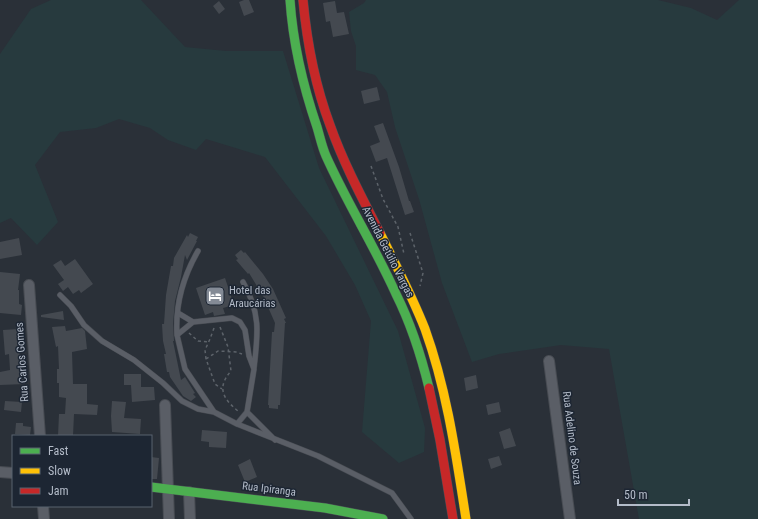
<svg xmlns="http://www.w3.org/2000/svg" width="758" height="519" font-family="'Roboto Condensed',sans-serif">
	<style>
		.green { fill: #273a3e }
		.building { fill: #444950 }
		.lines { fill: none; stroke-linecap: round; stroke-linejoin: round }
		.lane-casing { stroke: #484c53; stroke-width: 6 }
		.street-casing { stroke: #484c53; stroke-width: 12 }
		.fast-casing { stroke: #484c53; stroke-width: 10 }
		.slow-casing { stroke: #484c53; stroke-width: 10 }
		.jam-casing { stroke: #484c53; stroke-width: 10 }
		.path { stroke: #5d636a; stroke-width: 1.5; stroke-dasharray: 3 3; stroke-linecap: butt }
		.lane { stroke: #5a5e66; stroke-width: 5 }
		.street { stroke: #5a5e66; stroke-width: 10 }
		.fast { stroke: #4caf50; stroke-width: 9 }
		.slow { stroke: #ffc107; stroke-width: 9 }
		.jam { stroke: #c62828; stroke-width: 9 }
		.labels { text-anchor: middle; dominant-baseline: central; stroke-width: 3; stroke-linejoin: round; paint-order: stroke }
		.street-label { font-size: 11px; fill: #b4bcc9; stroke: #1d2633 }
		.poi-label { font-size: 11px; fill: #b4bcc9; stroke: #1d2633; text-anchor: start }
	</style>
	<rect width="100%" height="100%" fill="#2a3038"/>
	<path class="green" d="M 51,0 L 141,0 L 185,47 L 226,51 L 283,51 L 319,168 L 398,331 L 425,428 L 424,452 L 399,463 L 362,432 L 371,321 L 355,285 L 326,236 L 265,157 L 206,139 L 196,150 L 168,140 L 150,128 L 119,119 L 96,128 L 60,132 L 35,165 L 58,222 L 37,245 L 11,218 L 0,223 L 0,54 L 31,9 Z
		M 366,0 L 658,0 L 691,8 L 717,20 L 739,0 L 758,0 L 758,519 L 639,519 L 609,349 L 561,345 L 499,354 L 472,362 L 442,283 L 419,199 L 395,127 L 387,92 L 375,75 L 356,70 L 356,46 L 351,31 L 349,12 L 364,3 Z"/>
	<path class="building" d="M 244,0 L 249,0 L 254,12 L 244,16 L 239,2 Z
		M 219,1 L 225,9 L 219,14 L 213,6 Z
		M 335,1 L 337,13 L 344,12 L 349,34 L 333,37 L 330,21 L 326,22 L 323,3 Z
		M 377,87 L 380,100 L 364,104 L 361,91 Z
		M 383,123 L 399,167 L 409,201 L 410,201 L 414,212 L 405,215 L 387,158 L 376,162 L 370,146 L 380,142 L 374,126 Z
		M 190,233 L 198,237 L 196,241 L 197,241 L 187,260 L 185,255 L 181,277 L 175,301 L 173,324 L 174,341 L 173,341 L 181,380 L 185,377 L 195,393 L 193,394 L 196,397 L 191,401 L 183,396 L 170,377 L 169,372 L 167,372 L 164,354 L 166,354 L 163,341 L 162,324 L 164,324 L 166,295 L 171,266 L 173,266 L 174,258 L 187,235 L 188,237 Z
		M 19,238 L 22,255 L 0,259 L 0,242 Z
		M 241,250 L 244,253 L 245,252 L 263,274 L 273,289 L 286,318 L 284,319 L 286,323 L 285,323 L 280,405 L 278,405 L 278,409 L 269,408 L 269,405 L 268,405 L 272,332 L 274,332 L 275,323 L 268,307 L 269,306 L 249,273 L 248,274 L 236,260 L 238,259 L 235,255 Z
		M 75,259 L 93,284 L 81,293 L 79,290 L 73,294 L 68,287 L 63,291 L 58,284 L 64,280 L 53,265 L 61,260 L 65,266 Z
		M 0,272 L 20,274 L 18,290 L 19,290 L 19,304 L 22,305 L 21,315 L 0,313 Z
		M 225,278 L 234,305 L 223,308 L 225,314 L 214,316 L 213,312 L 205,315 L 196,288 Z
		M 63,311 L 64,320 L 41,317 L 41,315 Z
		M 65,326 L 66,331 L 82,328 L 85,331 L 87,349 L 72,352 L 73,384 L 87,384 L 87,404 L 98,405 L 97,415 L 74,414 L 73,436 L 58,436 L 59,414 L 65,414 L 66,398 L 59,397 L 59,383 L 57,383 L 57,369 L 59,369 L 58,346 L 56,347 L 52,327 Z
		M 18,329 L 20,358 L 25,358 L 25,365 L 24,366 L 25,384 L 0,385 L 0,372 L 10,370 L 9,354 L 5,355 L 3,330 Z
		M 124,374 L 141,374 L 141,387 L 154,387 L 155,400 L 132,402 L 131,385 L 124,385 Z
		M 476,375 L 478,388 L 466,391 L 464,378 Z
		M 5,401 L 22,402 L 21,412 L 4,410 Z
		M 112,401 L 126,402 L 124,418 L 141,419 L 140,434 L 112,432 L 111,416 Z
		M 499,402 L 501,412 L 488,415 L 486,405 Z
		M 16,423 L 23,423 L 23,426 L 31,427 L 30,435 L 15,434 Z
		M 510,428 L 516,446 L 504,449 L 499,432 Z
		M 202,430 L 227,432 L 226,448 L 209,447 L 209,442 L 201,441 Z
		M 499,456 L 502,465 L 491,469 L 488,459 Z
		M 151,457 L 159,458 L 157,479 L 151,479 Z
		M 250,459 L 257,477 L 245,482 L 238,465 Z"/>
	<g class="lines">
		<defs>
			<path id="lane" d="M 243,282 C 261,313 258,334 254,368
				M 60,295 L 71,306 L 84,325 L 102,341 L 134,360 L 163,383 L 182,401 L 198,409 L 214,412
				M 178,313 L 193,322
				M 177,335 C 175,304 183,277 198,251
				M 237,424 L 247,412
				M 275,440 L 247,412 L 254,369 L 249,356 L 245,330 L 240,322 L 232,318 L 193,322 L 177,335 L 185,369 L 214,412 L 237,424 L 318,456 L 392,493 L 411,519"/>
			<path id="street" d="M 29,285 L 40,436
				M 549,361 L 570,519
				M 165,405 L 169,519
				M 0,472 L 13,473
				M 189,492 L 190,519
				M 43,506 L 44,519"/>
			<path id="fast" d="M 290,0 C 293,44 303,86 317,127 C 320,137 322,147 326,156 C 347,203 375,247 396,294 C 411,324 421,355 429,388
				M 151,487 L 325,508 L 383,519"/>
			<path id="slow" d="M 380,233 C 396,265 412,296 425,329 C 447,390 456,455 466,519"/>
			<path id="jam" d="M 303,0 C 307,43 315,85 330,125 C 343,162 362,198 380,233
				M 429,388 L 440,440 L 453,519"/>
		</defs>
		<use href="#lane" class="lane-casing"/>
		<use href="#street" class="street-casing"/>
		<use href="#fast" class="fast-casing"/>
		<use href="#slow" class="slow-casing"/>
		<use href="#jam" class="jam-casing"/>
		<path class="path" d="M 371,166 L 383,199 L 398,227 L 404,254
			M 410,233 L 423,273 L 420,286
			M 220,327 L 228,347 L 231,371 C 217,387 222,398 238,411
			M 214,328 L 210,339 L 205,350 L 206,359 L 215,384 L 222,389
			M 189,333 L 198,341 L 209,342
			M 206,359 L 218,351 L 236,352 L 242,354"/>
		<use href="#lane" class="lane"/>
		<use href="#street" class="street"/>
		<use href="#fast" class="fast"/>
		<use href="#slow" class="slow"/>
		<use href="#jam" class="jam"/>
	</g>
	<defs>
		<symbol id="hotel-square" viewBox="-11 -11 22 22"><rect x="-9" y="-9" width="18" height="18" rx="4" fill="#848b96" stroke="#1d2633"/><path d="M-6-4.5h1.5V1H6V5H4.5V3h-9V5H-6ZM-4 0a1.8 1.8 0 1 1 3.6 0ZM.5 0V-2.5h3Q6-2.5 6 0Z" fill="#fff"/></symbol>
	</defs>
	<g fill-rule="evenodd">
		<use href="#hotel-square" x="204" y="285" width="22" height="22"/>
	</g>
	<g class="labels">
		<g class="street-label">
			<text transform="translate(388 252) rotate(63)">Avenida Getúlio Vargas</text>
			<text transform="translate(22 362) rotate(-94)">Rua Carlos Gomes</text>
			<text transform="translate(572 438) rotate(83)">Rua Adelino de Souza</text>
			<text transform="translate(269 489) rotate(7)">Rua Ipiranga</text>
		</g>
		<g class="poi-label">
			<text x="229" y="290">Hotel das<tspan x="229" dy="13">Araucárias</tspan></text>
		</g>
	</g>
	<rect x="12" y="435" width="140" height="72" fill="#1d2633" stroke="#59626f"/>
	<rect x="20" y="448" width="20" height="6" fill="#4caf50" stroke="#59626f"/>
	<text x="48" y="455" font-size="12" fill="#b4bcc9">Fast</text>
	<rect x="20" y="468" width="20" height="6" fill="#ffc107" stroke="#59626f"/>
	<text x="48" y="475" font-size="12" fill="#b4bcc9">Slow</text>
	<rect x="20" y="488" width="20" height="6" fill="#c62828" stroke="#59626f"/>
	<text x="48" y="495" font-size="12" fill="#b4bcc9">Jam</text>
	<path d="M618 499v6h71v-6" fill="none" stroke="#b4bcc9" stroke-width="2"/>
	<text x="624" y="499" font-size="12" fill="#b4bcc9" stroke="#1d2633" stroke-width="3" paint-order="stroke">50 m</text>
</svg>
